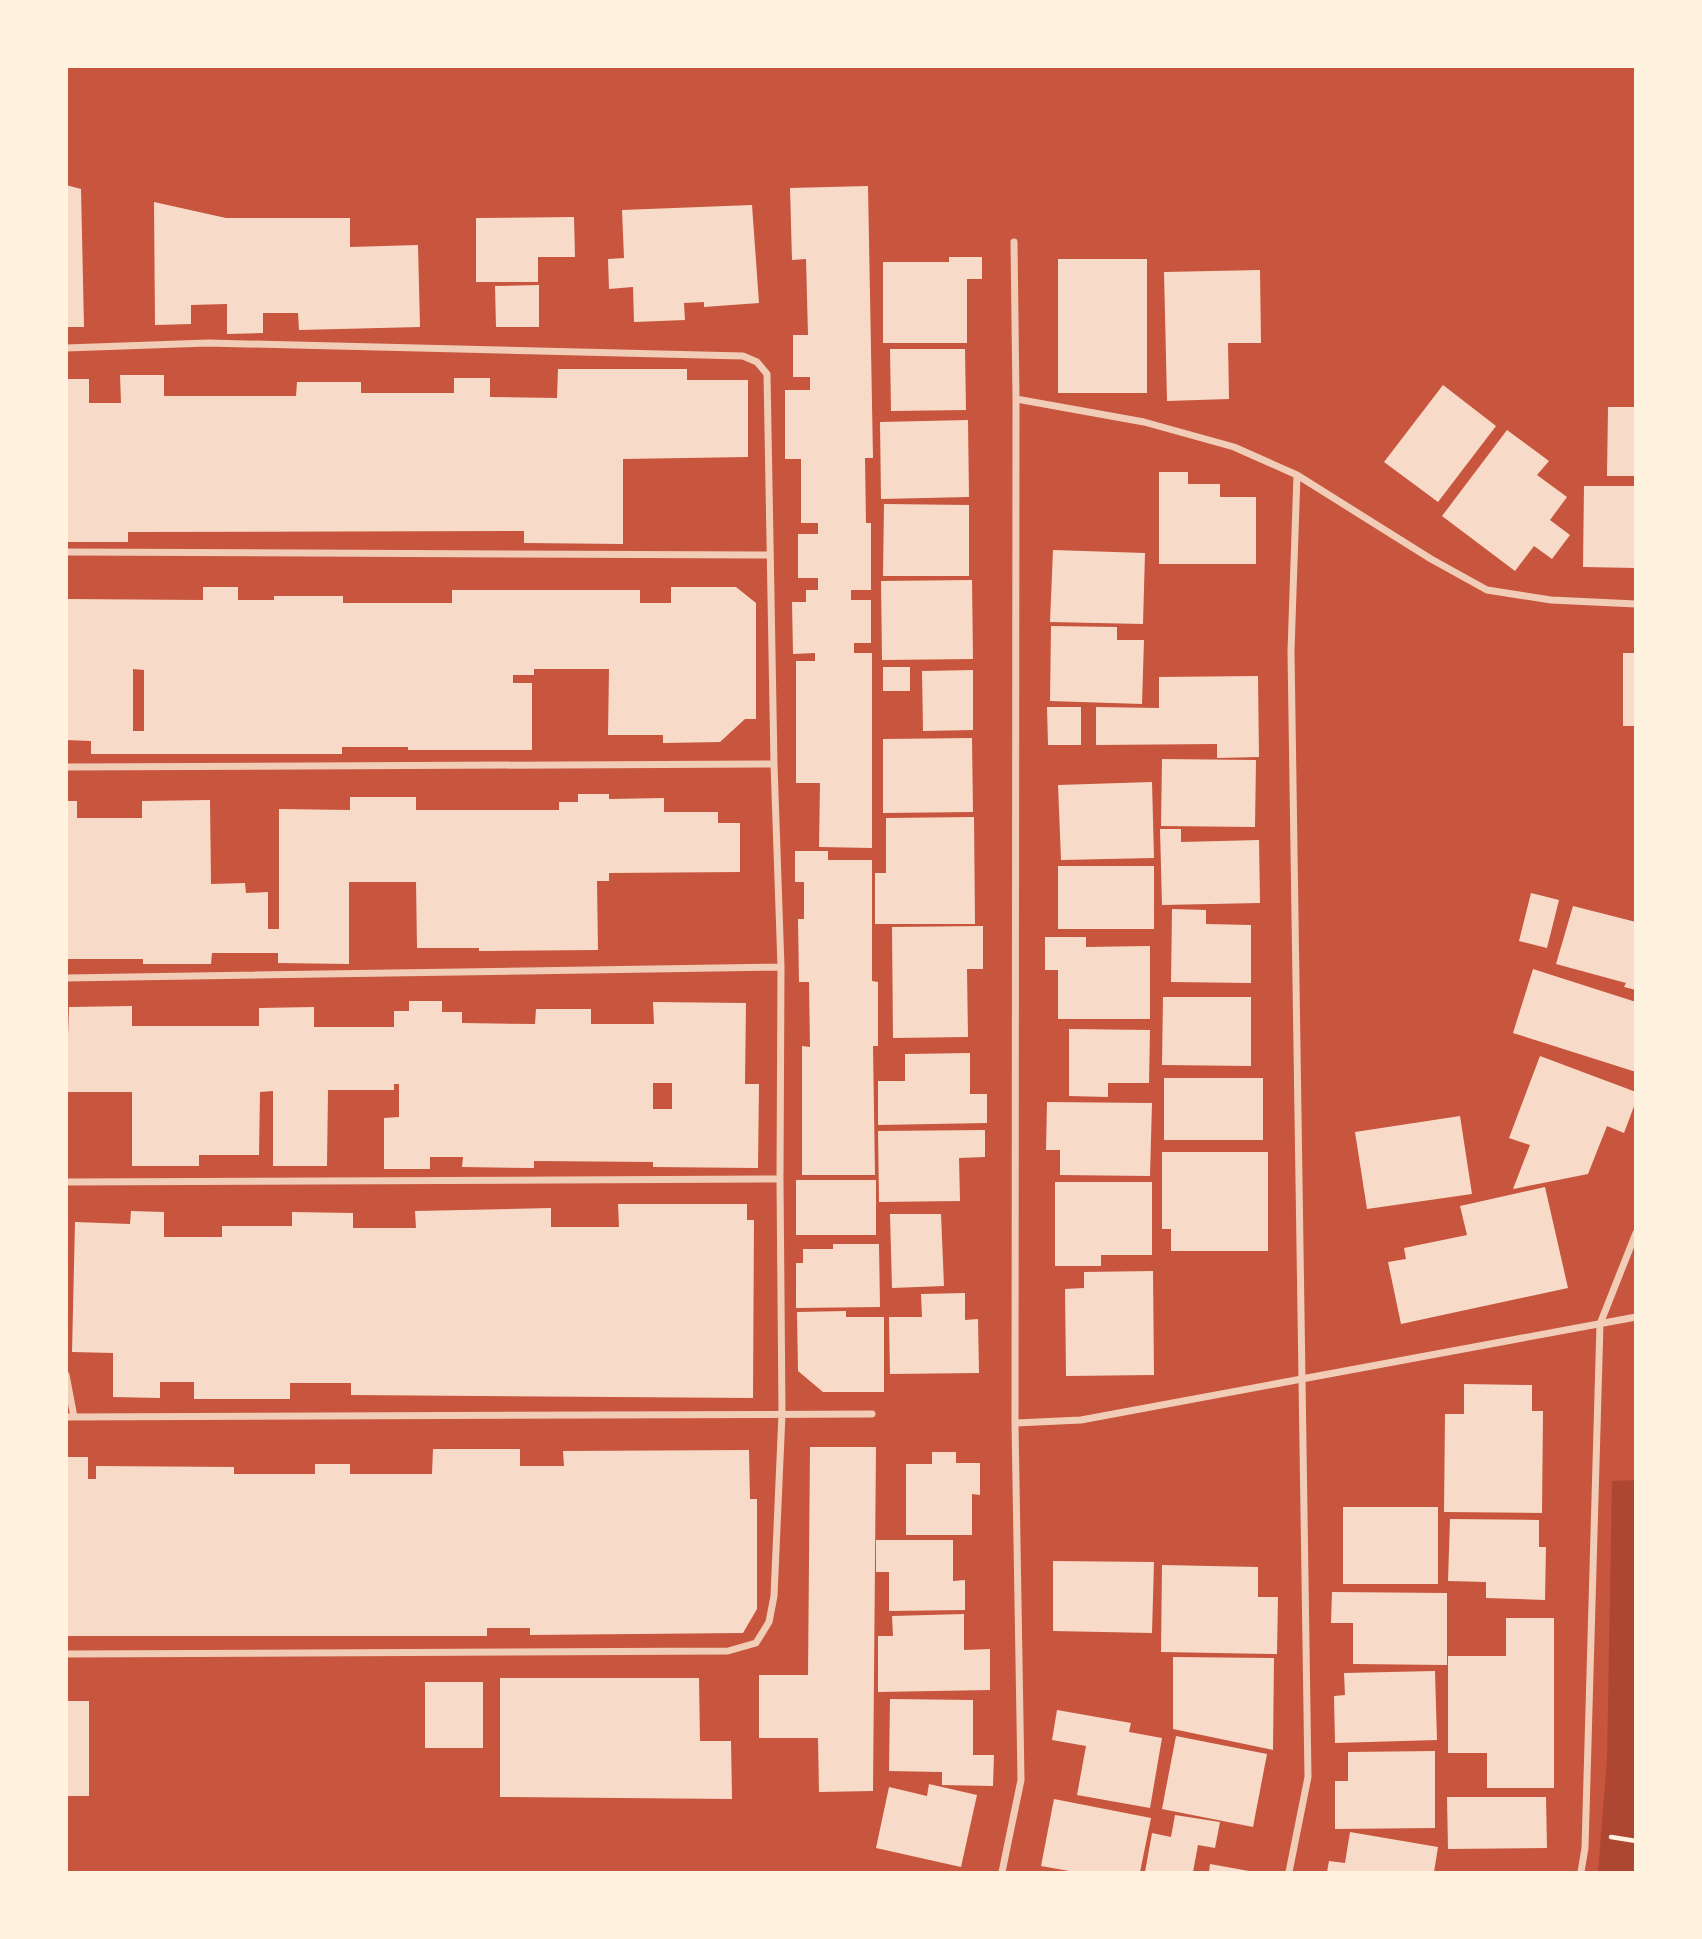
<svg xmlns="http://www.w3.org/2000/svg" width="1702" height="1939" font-family="Ubuntu,sans-serif">
	<style>
		.green { fill: #ae4732 }
		.building { fill: #f7dbc8; fill-rule: evenodd }
		.lines { fill: none; stroke-linecap: round; stroke-linejoin: round }
		.path { stroke: #fff3e0; stroke-width: 4.5 }
		.minor { stroke: #f1ccb7; stroke-width: 7 }
	</style>
	<rect width="100%" height="100%" fill="#c8553d"/>
	<path class="green" d="M 1635,1480 L 1635,1872 L 1598,1872 L 1607,1760 L 1612,1481 Z"/>
	<path class="building" d="M 66,185 L 81,189 L 84,327 L 66,327 Z
		M 868,186 L 873,458 L 865,458 L 866,523 L 871,523 L 871,590 L 851,590 L 851,600 L 871,600 L 871,643 L 854,643 L 854,653 L 872,653 L 872,848 L 819,847 L 820,783 L 796,783 L 796,661 L 815,661 L 815,653 L 793,654 L 792,602 L 806,602 L 806,590 L 818,590 L 818,578 L 798,578 L 798,534 L 818,534 L 818,523 L 801,523 L 801,459 L 785,459 L 785,390 L 810,390 L 810,377 L 793,377 L 793,335 L 808,335 L 806,259 L 792,260 L 790,188 Z
		M 154,202 L 226,218 L 350,218 L 350,247 L 418,245 L 420,327 L 299,330 L 298,313 L 263,313 L 263,333 L 227,334 L 227,304 L 191,305 L 191,324 L 155,325 Z
		M 752,205 L 759,303 L 704,307 L 704,302 L 684,303 L 685,320 L 634,322 L 633,287 L 609,289 L 608,259 L 624,258 L 622,210 Z
		M 574,217 L 575,257 L 538,257 L 538,282 L 476,282 L 476,218 Z
		M 949,257 L 982,257 L 982,279 L 967,279 L 967,343 L 883,343 L 883,262 L 949,262 Z
		M 1058,259 L 1147,259 L 1147,393 L 1058,393 Z
		M 1260,270 L 1261,343 L 1228,343 L 1229,399 L 1167,401 L 1164,272 Z
		M 539,285 L 539,327 L 496,327 L 495,286 Z
		M 890,349 L 965,349 L 966,410 L 891,411 Z
		M 558,369 L 687,369 L 687,380 L 748,380 L 748,457 L 623,459 L 623,544 L 524,543 L 524,531 L 128,532 L 128,542 L 66,542 L 66,379 L 89,379 L 89,403 L 121,403 L 120,375 L 164,375 L 164,396 L 296,396 L 297,382 L 361,382 L 361,393 L 454,393 L 454,378 L 490,378 L 490,397 L 557,398 Z
		M 1443,385 L 1496,426 L 1438,502 L 1384,462 Z
		M 1608,407 L 1636,407 L 1636,476 L 1607,476 Z
		M 968,420 L 969,497 L 881,499 L 880,422 Z
		M 1507,430 L 1549,461 L 1537,475 L 1567,497 L 1550,520 L 1570,535 L 1552,559 L 1534,546 L 1515,571 L 1442,516 Z
		M 1159,472 L 1188,472 L 1188,484 L 1220,484 L 1220,497 L 1256,497 L 1256,564 L 1159,564 Z
		M 1584,486 L 1636,486 L 1636,568 L 1583,567 Z
		M 884,504 L 969,505 L 969,576 L 883,576 Z
		M 1053,550 L 1145,553 L 1143,624 L 1050,622 Z
		M 972,580 L 973,659 L 882,660 L 881,581 Z
		M 203,587 L 238,587 L 238,600 L 274,600 L 274,596 L 343,596 L 343,603 L 452,603 L 452,590 L 640,590 L 640,603 L 671,603 L 671,587 L 736,587 L 756,603 L 756,719 L 745,719 L 720,742 L 663,743 L 663,735 L 608,735 L 609,669 L 534,669 L 534,675 L 513,675 L 513,683 L 532,683 L 532,750 L 408,750 L 408,747 L 342,747 L 342,754 L 91,754 L 91,741 L 66,740 L 66,599 L 203,600 ZM 133,669 L 144,670 L 144,731 L 133,731 Z
		M 1051,626 L 1117,627 L 1117,640 L 1144,640 L 1142,704 L 1050,701 Z
		M 1623,653 L 1636,653 L 1636,726 L 1623,726 Z
		M 883,667 L 910,667 L 910,691 L 883,691 Z
		M 973,670 L 973,730 L 923,731 L 922,671 Z
		M 1258,676 L 1259,757 L 1217,758 L 1217,744 L 1096,745 L 1096,707 L 1159,708 L 1159,677 Z
		M 1047,707 L 1081,707 L 1081,745 L 1048,745 Z
		M 972,738 L 973,812 L 883,813 L 883,739 Z
		M 1162,759 L 1256,760 L 1255,827 L 1161,826 Z
		M 1152,782 L 1154,858 L 1061,860 L 1058,785 Z
		M 578,794 L 609,794 L 609,799 L 664,798 L 664,812 L 718,812 L 718,823 L 740,823 L 740,872 L 609,873 L 609,881 L 597,881 L 598,950 L 479,951 L 479,948 L 417,948 L 416,882 L 349,882 L 349,964 L 278,963 L 278,953 L 212,953 L 211,964 L 143,964 L 143,959 L 67,959 L 66,801 L 77,801 L 77,818 L 142,818 L 142,801 L 210,800 L 211,884 L 245,883 L 246,893 L 268,892 L 268,929 L 279,929 L 279,809 L 350,810 L 350,797 L 416,797 L 416,810 L 559,810 L 559,802 L 578,802 Z
		M 974,817 L 975,924 L 875,924 L 875,873 L 886,873 L 886,818 Z
		M 1160,829 L 1181,829 L 1181,842 L 1259,840 L 1260,903 L 1162,905 Z
		M 795,851 L 828,851 L 828,860 L 872,860 L 872,981 L 878,982 L 878,1046 L 873,1046 L 875,1175 L 802,1175 L 802,1046 L 810,1047 L 809,982 L 799,982 L 798,919 L 804,919 L 804,882 L 795,882 Z
		M 1058,866 L 1154,866 L 1154,929 L 1058,929 Z
		M 1531,893 L 1559,900 L 1547,948 L 1519,941 Z
		M 1573,906 L 1636,922 L 1636,990 L 1624,987 L 1626,983 L 1556,964 Z
		M 1172,909 L 1206,910 L 1206,924 L 1251,925 L 1251,983 L 1171,982 Z
		M 983,926 L 983,969 L 967,969 L 968,1037 L 893,1038 L 892,927 Z
		M 1045,937 L 1086,937 L 1086,947 L 1150,946 L 1150,1019 L 1058,1019 L 1058,970 L 1045,970 Z
		M 1533,969 L 1636,1002 L 1636,1072 L 1513,1033 Z
		M 1163,997 L 1251,997 L 1251,1066 L 1162,1065 Z
		M 409,1001 L 442,1001 L 442,1012 L 462,1012 L 462,1023 L 535,1024 L 536,1009 L 591,1009 L 591,1024 L 654,1024 L 653,1002 L 746,1003 L 745,1084 L 759,1084 L 758,1168 L 653,1167 L 653,1162 L 534,1161 L 534,1168 L 462,1167 L 463,1157 L 430,1157 L 430,1169 L 384,1169 L 384,1118 L 399,1117 L 399,1084 L 394,1084 L 394,1090 L 328,1090 L 327,1166 L 273,1166 L 273,1091 L 260,1092 L 259,1155 L 199,1155 L 199,1166 L 132,1166 L 132,1092 L 66,1092 L 69,1007 L 132,1006 L 132,1026 L 259,1026 L 259,1008 L 314,1007 L 314,1027 L 394,1027 L 394,1011 L 409,1011 ZM 653,1083 L 672,1083 L 672,1109 L 653,1109 Z
		M 1069,1029 L 1150,1030 L 1149,1083 L 1108,1083 L 1108,1097 L 1069,1096 Z
		M 970,1053 L 970,1094 L 987,1094 L 987,1123 L 878,1125 L 878,1081 L 905,1081 L 905,1054 Z
		M 1540,1056 L 1636,1092 L 1636,1101 L 1624,1133 L 1607,1126 L 1588,1174 L 1513,1189 L 1530,1145 L 1509,1138 Z
		M 1164,1078 L 1263,1078 L 1263,1140 L 1164,1140 Z
		M 1047,1102 L 1152,1103 L 1150,1176 L 1060,1175 L 1060,1150 L 1046,1150 Z
		M 1460,1116 L 1472,1194 L 1367,1209 L 1355,1132 Z
		M 985,1130 L 985,1157 L 959,1158 L 960,1201 L 879,1202 L 878,1131 Z
		M 1162,1152 L 1268,1152 L 1268,1251 L 1171,1251 L 1171,1229 L 1162,1229 Z
		M 796,1180 L 876,1180 L 876,1235 L 796,1235 Z
		M 1055,1182 L 1152,1182 L 1152,1255 L 1101,1255 L 1101,1266 L 1055,1266 Z
		M 1545,1187 L 1568,1288 L 1401,1324 L 1388,1262 L 1406,1259 L 1404,1248 L 1467,1235 L 1460,1206 Z
		M 618,1204 L 747,1204 L 747,1220 L 754,1220 L 753,1398 L 351,1395 L 351,1383 L 290,1383 L 290,1399 L 194,1399 L 194,1382 L 160,1382 L 160,1398 L 113,1397 L 113,1353 L 72,1352 L 75,1222 L 130,1224 L 131,1211 L 164,1212 L 164,1237 L 222,1237 L 222,1226 L 292,1226 L 292,1212 L 353,1213 L 353,1228 L 416,1228 L 415,1211 L 551,1208 L 551,1227 L 619,1227 Z
		M 890,1214 L 941,1214 L 944,1286 L 892,1288 Z
		M 833,1244 L 879,1244 L 880,1307 L 796,1308 L 796,1263 L 803,1263 L 803,1249 L 833,1249 Z
		M 1153,1271 L 1154,1375 L 1066,1376 L 1065,1289 L 1084,1288 L 1084,1272 Z
		M 965,1293 L 965,1320 L 978,1319 L 979,1373 L 890,1374 L 889,1317 L 922,1317 L 921,1294 Z
		M 846,1311 L 846,1317 L 884,1317 L 884,1392 L 823,1392 L 798,1371 L 797,1312 Z
		M 1464,1384 L 1532,1385 L 1532,1411 L 1543,1411 L 1542,1513 L 1444,1512 L 1445,1414 L 1464,1414 Z
		M 810,1447 L 876,1447 L 873,1791 L 819,1792 L 818,1738 L 759,1738 L 759,1675 L 808,1675 Z
		M 433,1449 L 520,1449 L 520,1466 L 564,1466 L 563,1451 L 749,1450 L 750,1499 L 757,1499 L 757,1609 L 743,1633 L 530,1635 L 530,1628 L 487,1628 L 487,1636 L 66,1636 L 66,1457 L 88,1457 L 88,1479 L 96,1479 L 96,1466 L 234,1467 L 234,1474 L 315,1474 L 315,1464 L 350,1464 L 350,1474 L 432,1474 Z
		M 932,1452 L 956,1452 L 956,1463 L 980,1463 L 980,1495 L 972,1494 L 972,1535 L 906,1535 L 906,1464 L 932,1464 Z
		M 1343,1507 L 1438,1507 L 1438,1584 L 1343,1584 Z
		M 1450,1519 L 1539,1520 L 1539,1547 L 1546,1547 L 1545,1600 L 1486,1598 L 1486,1582 L 1448,1581 Z
		M 876,1540 L 953,1540 L 953,1581 L 965,1580 L 965,1610 L 889,1611 L 889,1572 L 876,1572 Z
		M 1053,1561 L 1154,1562 L 1152,1633 L 1053,1631 Z
		M 1162,1565 L 1258,1567 L 1258,1597 L 1278,1597 L 1277,1654 L 1161,1652 Z
		M 1332,1592 L 1447,1593 L 1447,1665 L 1353,1664 L 1353,1623 L 1331,1623 Z
		M 964,1614 L 964,1650 L 990,1649 L 990,1690 L 878,1692 L 878,1636 L 893,1636 L 892,1616 Z
		M 1506,1618 L 1554,1618 L 1554,1788 L 1487,1788 L 1487,1753 L 1448,1753 L 1448,1656 L 1506,1656 Z
		M 1173,1657 L 1274,1658 L 1273,1750 L 1173,1729 Z
		M 1435,1671 L 1437,1740 L 1335,1743 L 1334,1696 L 1345,1695 L 1344,1673 Z
		M 500,1678 L 699,1678 L 700,1741 L 731,1741 L 732,1799 L 500,1797 Z
		M 425,1682 L 483,1682 L 483,1748 L 425,1748 Z
		M 890,1699 L 973,1700 L 973,1755 L 994,1755 L 993,1786 L 942,1785 L 942,1772 L 889,1771 Z
		M 66,1701 L 89,1701 L 89,1796 L 66,1796 Z
		M 1057,1710 L 1131,1723 L 1129,1732 L 1162,1738 L 1150,1808 L 1077,1795 L 1086,1746 L 1052,1740 Z
		M 1176,1736 L 1267,1754 L 1253,1827 L 1162,1809 Z
		M 1435,1751 L 1435,1828 L 1335,1829 L 1335,1781 L 1348,1781 L 1348,1752 Z
		M 929,1784 L 977,1795 L 961,1867 L 876,1848 L 889,1787 L 927,1796 Z
		M 1447,1797 L 1546,1797 L 1547,1848 L 1448,1849 Z
		M 1054,1799 L 1151,1818 L 1140,1872 L 1075,1872 L 1041,1866 Z
		M 1175,1815 L 1220,1822 L 1215,1848 L 1198,1845 L 1193,1872 L 1145,1872 L 1152,1833 L 1171,1837 Z
		M 1350,1832 L 1438,1847 L 1434,1872 L 1327,1872 L 1329,1861 L 1345,1863 Z
		M 1210,1864 L 1249,1871 L 1249,1872 L 1209,1872 Z"/>
	<g class="lines">
		<path class="path" d="M 1611,1837 L 1636,1841"/>
		<path class="minor" d="M 66,348 L 208,343 L 743,356 L 757,362 L 767,374 L 774,764 L 781,967 L 780,1179 L 782,1414 L 774,1596 L 769,1622 L 756,1643 L 728,1651 L 66,1654
			M 1016,399 L 1144,422 L 1234,447 L 1297,475 L 1431,559 L 1487,590 L 1551,600 L 1636,604
			M 66,552 L 770,555
			M 66,767 L 774,764
			M 66,978 L 781,967
			M 66,1182 L 780,1179
			M 66,1375 L 74,1417
			M 66,1417 L 872,1414
			M 1015,1423 L 1081,1420 L 1636,1317
			M 1002,1872 L 1021,1780 L 1015,1423 L 1016,399 L 1014,242
			M 1289,1872 L 1308,1777 L 1291,651 L 1297,475
			M 1581,1872 L 1585,1848 L 1600,1324 L 1636,1233"/>
	</g>
	<rect width="1702" height="1939" fill="none" stroke="#fff3e0" stroke-width="136"/>
</svg>
